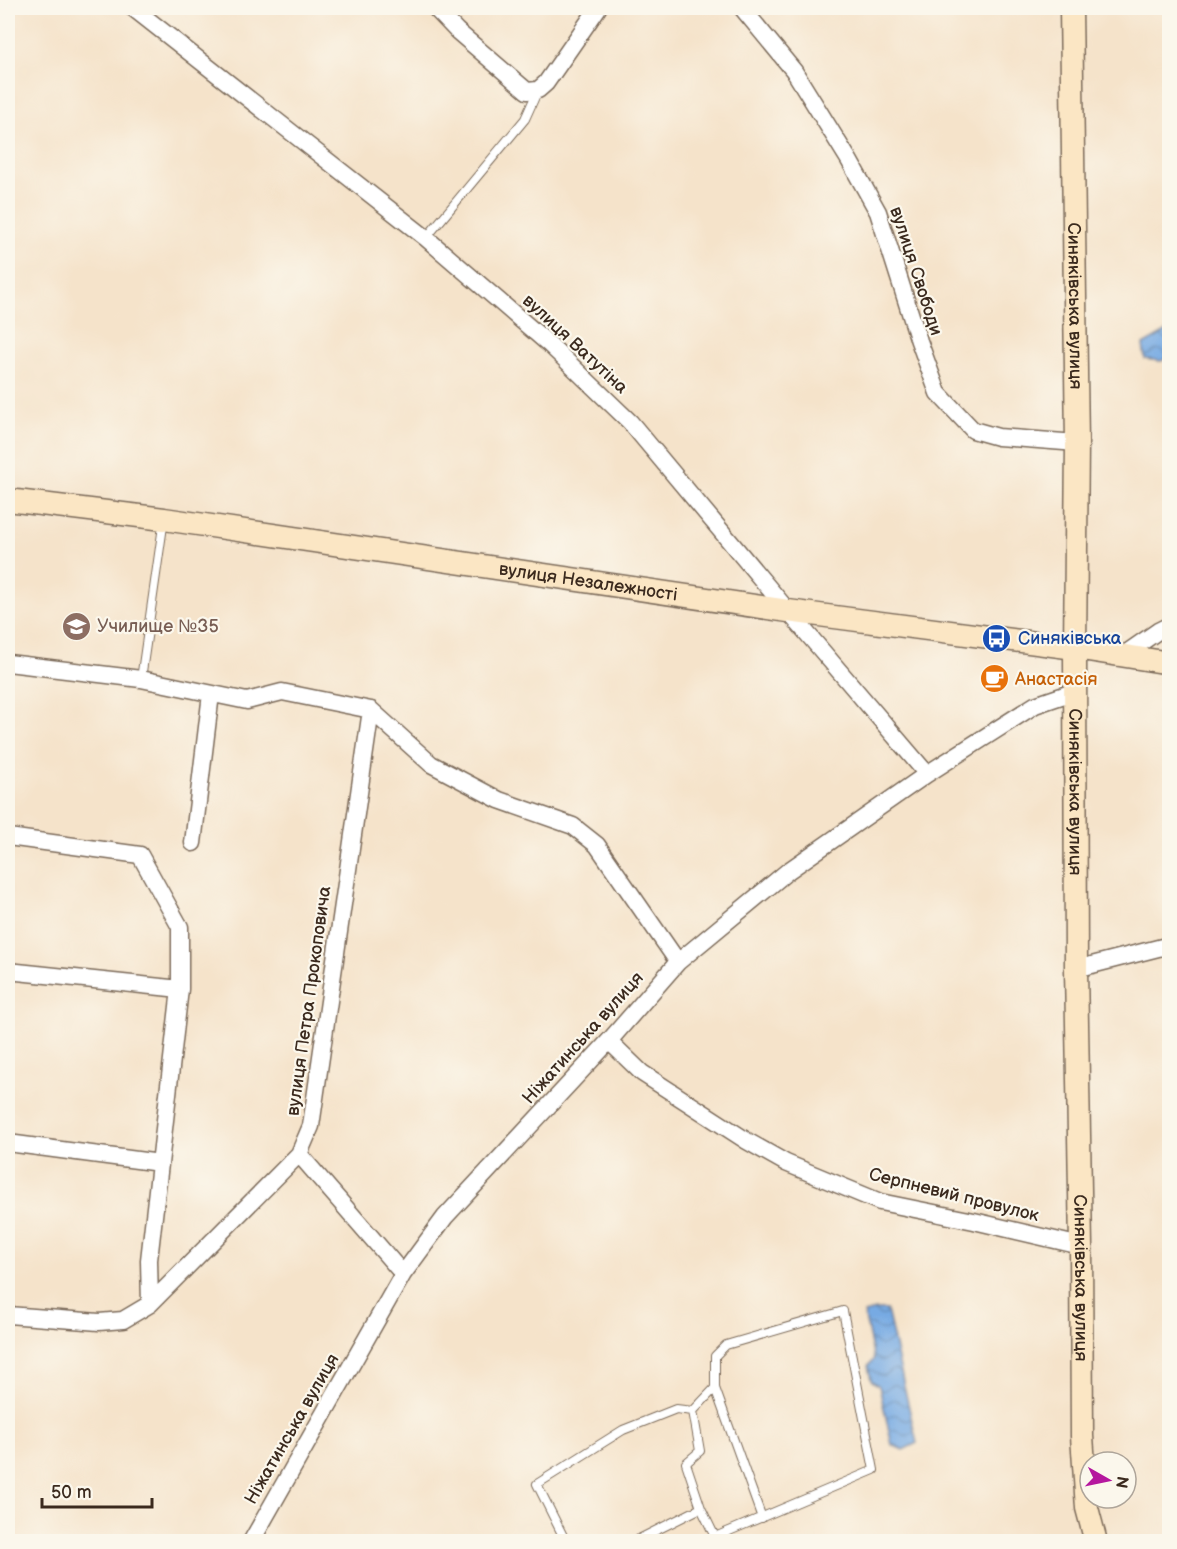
<svg xmlns="http://www.w3.org/2000/svg" width="1177" height="1549" font-family="'Balsamiq Sans',sans-serif">
	<style>
		.water { fill: url(#water-waves); stroke: #596a80; stroke-width: 1.5 }
		.lines { fill: none; stroke-linecap: round; stroke-linejoin: round }
		.lane-casing { stroke: #7c6b5a; stroke-width: 10 }
		.street-casing { stroke: #7c6b5a; stroke-width: 19 }
		.secondary-casing { stroke: #7c6b5a; stroke-width: 25 }
		.lane { stroke: #fff; stroke-width: 8 }
		.street { stroke: #fff; stroke-width: 16 }
		.secondary { stroke: #fbe6c4; stroke-width: 22 }
		.labels { text-anchor: middle; dominant-baseline: central; stroke-width: 4.5; stroke-linejoin: round; paint-order: stroke }
		.street-label { font-size: 18px; fill: #3b2a1e; stroke: #fbf7ec }
		.education-label { font-size: 18px; fill: #785e54; stroke: #fbf7ec; text-anchor: start }
		.transit-label { font-size: 18px; fill: #164399; stroke: #fbf7ec; text-anchor: start }
		.food-label { font-size: 18px; fill: #c56008; stroke: #fbf7ec; text-anchor: start }
	</style>
	<defs>
		<pattern id="water-waves" width="16" height="10" patternUnits="userSpaceOnUse" patternTransform="scale(1.5)"><rect width="16" height="10" fill="#77aae3"/><path d="M0 5q4-4 8 0t8 0" fill="none" stroke="#638bb7"/></pattern>
	</defs>
	<rect width="100%" height="100%" fill="#fbf7ec"/>
	<filter id="ink" filterUnits="userSpaceOnUse"><feTurbulence type="fractalNoise" baseFrequency=".0167" numOctaves="2"/><feDisplacementMap in="SourceGraphic" scale="12" xChannelSelector="R" yChannelSelector="G"/><feConvolveMatrix kernelMatrix="1 2 1 2 8 2 1 2 1" color-interpolation-filters="sRGB"/></filter>
	<filter id="wash" filterUnits="userSpaceOnUse"><feTurbulence type="fractalNoise" baseFrequency=".008" numOctaves="4" result="noise"/><feDisplacementMap in="SourceGraphic" scale="24" xChannelSelector="R" yChannelSelector="G"/><feGaussianBlur stdDeviation="1.35" result="paint"/><feColorMatrix in="noise" values="0 0 0 0 0 0 0 0 0 0 0 0 0 0 0 0 0 1.4 0 .05"/><feComposite in="paint" operator="in"/></filter>
	<g filter="url(#wash)">
		<rect width="100%" height="100%" fill="#f5e3ca"/>
		<path class="water" d="M 1169,330 L 1169,357 L 1161,361 L 1145,359 L 1143,345 Z
			M 875,1310 L 887,1310 L 917,1443 L 903,1450 L 892,1445 L 879,1386 L 871,1380 L 868,1366 L 874,1359 L 864,1313 Z"/>
	</g>
	<g filter="url(#ink)">
		<g class="lines">
			<defs>
				<path id="lane" d="M 426,238 L 525,119 L 538,90
					M 141,679 L 164,519
					M 715,1388 L 693,1411 L 700,1451 L 686,1463 L 701,1508 L 717,1541
					M 715,1537 L 874,1470 L 843,1311 L 726,1345 L 715,1356 L 715,1388 L 762,1518
					M 566,1542 L 537,1484 L 623,1430 L 676,1409 L 693,1411
					M 633,1542 L 701,1508"/>
				<path id="street" d="M 133,8 L 426,238 L 550,345 L 630,422 L 788,611 L 927,774
					M 435,8 L 457,31 L 527,91 L 538,90 L 546,83 L 598,8
					M 742,8 L 794,71 L 849,160 L 878,212 L 919,341 L 938,393 L 973,430 L 998,437 L 1077,443
					M 1122,656 L 1158,631 L 1170,625
					M 8,663 L 141,679 L 247,701 L 282,692 L 371,710
					M 371,710 L 431,764 L 499,800 L 573,826 L 597,845 L 678,962
					M 8,837 L 140,855 L 180,927 L 180,989 L 149,1260 L 150,1304
					M 193,843 L 211,694
					M 1076,969 L 1170,945
					M 8,971 L 180,989
					M 609,1041 L 642,1073 L 747,1141 L 786,1163 L 880,1202 L 974,1221 L 1081,1246
					M 8,1143 L 160,1163
					M 299,1154 L 403,1274
					M 8,1315 L 99,1322 L 123,1320 L 150,1304 L 299,1154 L 311,1126 L 371,710
					M 251,1542 L 403,1274 L 445,1217 L 609,1041 L 678,962 L 788,871 L 927,774 L 1035,705 L 1076,691"/>
				<g id="secondary">
					<path id="s1" d="M 1071,8 L 1077,443 L 1075,648 L 1076,969 L 1081,1246 L 1082,1436 L 1087,1508 L 1096,1542"/>
					<path id="s2" d="M 8,500 L 164,519 L 788,611 L 1075,648 L 1170,663"/>
				</g>
			</defs>
			<use href="#lane" class="lane-casing"/>
			<use href="#street" class="street-casing"/>
			<use href="#secondary" class="secondary-casing"/>
			<use href="#lane" class="lane"/>
			<use href="#street" class="street"/>
			<use href="#secondary" class="secondary"/>
		</g>
	</g>
	<defs>
		<symbol id="university-disc" viewBox="-11 -11 22 22"><circle r="9.5" fill="#8d6e63" stroke="#fbf7ec"/><path d="M0-5L7-2L0 1L-7-2ZM-4 1L0 2.5L4 1V4Q0 6-4 4Z" fill="#fff"/></symbol>
		<symbol id="bus-disc" viewBox="-11 -11 22 22"><circle r="9.5" fill="#1a4fb4" stroke="#fbf7ec"/><path d="M-5-6H5V4H4V6H2V4H-2V6H-4V4H-5ZM-3.5-4V0h7V-4ZM-3.5 1.2v1.5H-2V1.2ZM2 1.2v1.5H3.5V1.2Z" fill="#fff"/></symbol>
		<symbol id="cafe-disc" viewBox="-11 -11 22 22"><circle r="9.5" fill="#e8710a" stroke="#fbf7ec"/><path d="M-5.5-4.5H6V0H3Q3 3.5 0 3.5H-2.5Q-5.5 3.5-5.5 0ZM3-3.2v2h1.7v-2ZM-6 4.5H4V6H-6Z" fill="#fff"/></symbol>
	</defs>
	<g fill-rule="evenodd">
		<use href="#university-disc" x="60" y="610" width="33" height="33"/>
		<use href="#bus-disc" x="980" y="622" width="33" height="33"/>
		<use href="#cafe-disc" x="978" y="662" width="33" height="33"/>
	</g>
	<g class="labels">
		<g class="street-label">
			<text transform="translate(916 271) rotate(72)">вулиця Свободи</text>
			<text stroke="none"><textPath href="#s1" startOffset="298">Синяківська вулиця</textPath></text>
			<text transform="translate(575 344) rotate(43)">вулиця Ватутіна</text>
			<text stroke="none"><textPath href="#s2" startOffset="586">вулиця Незалежності</textPath></text>
			<text stroke="none"><textPath href="#s1" startOffset="784">Синяківська вулиця</textPath></text>
			<text transform="translate(309 1001) rotate(-82)">вулиця Петра Прокоповича</text>
			<text transform="translate(583 1038) rotate(-48)">Ніжатинська вулиця</text>
			<text transform="translate(954 1195) rotate(14)">Серпневий провулок</text>
			<text stroke="none"><textPath href="#s1" startOffset="1270">Синяківська вулиця</textPath></text>
			<text transform="translate(292 1429) rotate(-60)">Ніжатинська вулиця</text>
		</g>
		<g class="education-label">
			<text x="97" y="626">Училище №35</text>
		</g>
		<g class="transit-label">
			<text x="1018" y="638">Синяківська</text>
		</g>
		<g class="food-label">
			<text x="1015" y="679">Анастасія</text>
		</g>
	</g>
	<rect width="1177" height="1549" fill="none" stroke="#fbf7ec" stroke-width="30"/>
	<g transform="translate(1108 1480) rotate(99)"><circle r="28" fill="#fbf7ec" stroke="#aea59a" stroke-width="1.5"/>
	<path d="M0-4.5L10 22L0 15L-10 22Z" fill="#b5179e"/>
	<text y="-9" font-size="16" font-weight="bold" text-anchor="middle" fill="#3b2a1e">N</text>
	</g>
	<path d="M42 1498v9h110v-9" fill="none" stroke="#3b2a1e" stroke-width="3"/>
	<text x="51" y="1498" font-size="18" fill="#3b2a1e" stroke="#fbf7ec" stroke-width="4.5" paint-order="stroke">50 m</text>
</svg>
